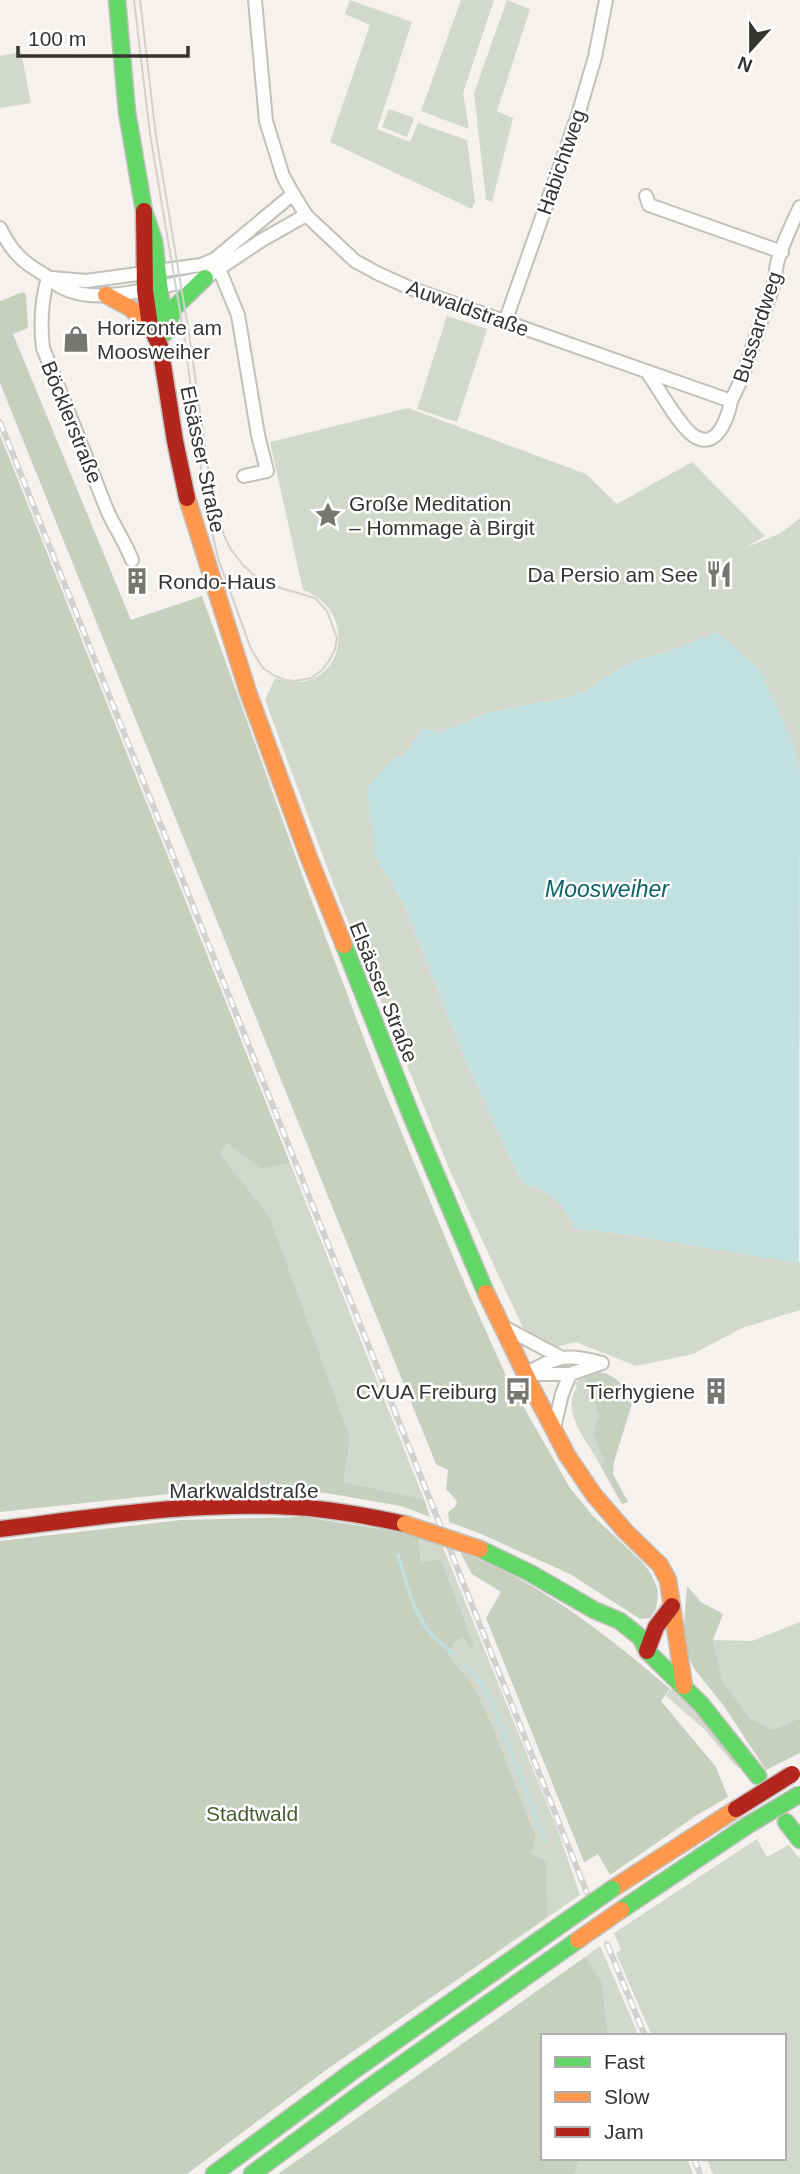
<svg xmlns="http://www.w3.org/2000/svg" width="800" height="2174" font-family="Helvetica,sans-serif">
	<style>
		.green { fill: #d2d8cb }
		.forest { fill: #c7cfbf }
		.water { fill: #c3e0e1 }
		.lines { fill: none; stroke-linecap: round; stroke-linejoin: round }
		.stream { stroke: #c3e0e1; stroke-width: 3.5 }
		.street-casing { stroke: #c2c0bd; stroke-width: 16 }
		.fast-casing { stroke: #c2c0bd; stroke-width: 19 }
		.slow-casing { stroke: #c2c0bd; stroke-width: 19 }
		.jam-casing { stroke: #c2c0bd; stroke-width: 19 }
		.street { stroke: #fdfdfc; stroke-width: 12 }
		.fast { stroke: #63d668; stroke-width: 16 }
		.slow { stroke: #ff974d; stroke-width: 16 }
		.jam { stroke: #b3261e; stroke-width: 16 }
		.tram { stroke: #d2d1d0; stroke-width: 2 }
		.rail-casing { stroke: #d2d1d0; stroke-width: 6 }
		.rail { stroke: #fff; stroke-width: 3.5; stroke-dasharray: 10; stroke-linecap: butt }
		.fast-bridge-casing { stroke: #c2c0bd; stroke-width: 19; stroke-linecap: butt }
		.slow-bridge-casing { stroke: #c2c0bd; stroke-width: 19; stroke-linecap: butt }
		.jam-bridge-casing { stroke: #c2c0bd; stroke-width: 19; stroke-linecap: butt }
		.fast-bridge { stroke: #63d668; stroke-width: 16 }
		.slow-bridge { stroke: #ff974d; stroke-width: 16 }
		.jam-bridge { stroke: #b3261e; stroke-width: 16 }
		.labels { text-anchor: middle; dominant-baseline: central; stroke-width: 5; stroke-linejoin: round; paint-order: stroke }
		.street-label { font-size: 21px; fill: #363431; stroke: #fff }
		.poi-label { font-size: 21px; fill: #363431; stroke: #fff; text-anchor: start }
		.park-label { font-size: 21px; fill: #476034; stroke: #fff }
		.water-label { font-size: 23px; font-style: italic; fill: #0d6367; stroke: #fff }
	</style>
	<rect width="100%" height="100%" fill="#f4f1ee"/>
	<path class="green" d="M 350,0 L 412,22 L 377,129 L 410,142 L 418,123 L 467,140 L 475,202 L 472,209 L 330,142 L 370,25 L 345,14 Z
		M 461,0 L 494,0 L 463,93 L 469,129 L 421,111 Z
		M 507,0 L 530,9 L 497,111 L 513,118 L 492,202 L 486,200 L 474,93 Z
		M 21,52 L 31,103 L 0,108 L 0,56 Z
		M 389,109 L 414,118 L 407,137 L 382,127 Z
		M 447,316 L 487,329 L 457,422 L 417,409 Z
		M 408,408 L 586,474 L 617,504 L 692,462 L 765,536 L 745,548 L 781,533 L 800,518 L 800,775 L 792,740 L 672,650 L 634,661 L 614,672 L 586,691 L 565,698 L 490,712 L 441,732 L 423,729 L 406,753 L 391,761 L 375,855 L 404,904 L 468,1066 L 522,1183 C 554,1193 560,1200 576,1229 L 616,1233 L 800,1262 L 800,1310 L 742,1328 L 693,1354 L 636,1366 L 576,1342 L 556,1347 L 524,1330 L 451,1173 L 336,891 L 265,700 L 275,678 C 341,702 364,612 303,590 L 270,442 Z
		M 227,1143 L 261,1169 L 290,1163 L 424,1499 L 344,1482 L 350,1437 L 270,1217 L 220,1154 Z
		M 584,1375 L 599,1416 L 593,1433 L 606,1463 L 600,1465 C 588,1442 560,1412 577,1387 L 575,1383 Z
		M 419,1538 L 442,1545 L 559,1833 L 580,1895 L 548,1917 L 547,1862 L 532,1853 L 536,1837 L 491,1722 L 474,1686 L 448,1655 L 454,1643 L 463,1637 L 474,1647 L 421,1563 Z
		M 800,1622 L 800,1718 L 772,1730 L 749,1717 L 722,1680 L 713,1640 L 752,1641 Z
		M 672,1687 L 694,1707 L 743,1766 L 739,1768 L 733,1763 L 703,1728 L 666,1696 Z
		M 757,1839 L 767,1857 L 789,1845 L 800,1859 L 800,2174 L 713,2174 L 706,2158 L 784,2158 L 784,2036 L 652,2036 L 616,1953 L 621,1950 L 614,1933 Z
		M 600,1946 L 639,2036 L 608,2036 L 602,1982 L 585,1957 Z
		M 580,2158 L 687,2158 L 693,2174 L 574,2174 Z"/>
	<path class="forest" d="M 23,292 L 26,295 L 28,328 L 13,334 L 131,620 L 202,596 L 307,888 L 377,1073 L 459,1271 L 507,1378 L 570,1488 L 592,1515 L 642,1562 L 650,1572 L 657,1587 L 658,1596 L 656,1609 L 650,1618 L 640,1619 L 570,1574 L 481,1534 L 449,1522 L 448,1512 L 455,1507 L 457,1501 L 446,1489 L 448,1470 L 436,1464 L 0,383 L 0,301 Z
		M 0,435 L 290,1163 L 261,1169 L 227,1143 L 220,1154 L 270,1217 L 350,1437 L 344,1482 L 424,1499 L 430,1517 L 401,1506 L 326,1493 L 264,1492 L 178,1493 L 0,1512 Z
		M 594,1372 C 614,1372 622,1384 633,1400 L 614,1462 L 613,1474 L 628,1502 L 622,1504 L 600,1465 L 605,1463 L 593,1433 L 599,1416 L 584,1375 Z
		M 304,1517 L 400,1532 L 419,1538 L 421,1563 L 440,1559 L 474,1646 L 470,1649 L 463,1637 L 454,1643 L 448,1655 L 474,1686 L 491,1722 L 536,1837 L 532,1853 L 547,1862 L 548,1917 L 326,2070 L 187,2174 L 0,2174 L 0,1541 L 181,1520 Z
		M 463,1553 C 540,1582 608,1636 670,1689 L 661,1701 L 716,1767 L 728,1797 L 697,1815 L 610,1875 L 598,1854 L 584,1862 L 486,1618 L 501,1592 L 472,1574 L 461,1554 Z
		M 687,1586 L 701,1602 L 723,1614 L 713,1640 L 722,1680 L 749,1717 L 772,1730 L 800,1718 L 800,1753 L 766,1770 L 724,1706 L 695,1670 L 688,1656 L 683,1638 Z
		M 585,1957 L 602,1982 L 608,2036 L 543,2036 L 543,2158 L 580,2158 L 574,2174 L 278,2174 Z"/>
	<path class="water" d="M 718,632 L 761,671 L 792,740 L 800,775 L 799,1263 L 616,1233 L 576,1229 C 560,1200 554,1193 522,1183 L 468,1066 L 404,904 L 375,855 L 367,788 L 391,761 L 406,753 L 423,729 L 441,732 L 490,712 L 565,698 L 586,691 L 614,672 L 634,661 L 672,650 Z"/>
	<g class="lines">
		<path class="stream" d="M 398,1555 C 406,1580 412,1609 428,1630 C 434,1639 445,1646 453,1653
			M 465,1664 L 483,1685 L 493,1705 L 545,1841"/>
		<defs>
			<path id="street" d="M 255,0 L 266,121 L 283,176 L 293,194 L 306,215 L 355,261 L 379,274 L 410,288 L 731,401 C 728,417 717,451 694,436 C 679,426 658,387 647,372
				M 646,196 L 649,205 L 782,252
				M 0,228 C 11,251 22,262 45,275 C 51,279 56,285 63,288 C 88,300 119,295 145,290
				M 215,259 L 238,315 L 258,435 L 267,471 L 244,476
				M 157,271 L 201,265 L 215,259 L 293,194
				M 48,277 C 41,302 40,323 43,348 L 107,510 C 115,528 125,542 132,560
				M 52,278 L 86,281 L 145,273
				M 159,287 L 205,278 L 262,240 L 306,215
				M 505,322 L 578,115 L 595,57 L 606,0
				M 731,401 L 742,378 L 776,277 C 773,262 793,222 800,207
				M 502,1326 L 560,1357
				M 526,1374 C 557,1356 566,1353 602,1363
				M 526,1374 L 570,1374 L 602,1363
				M 554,1428 L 562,1394 L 570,1374"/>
			<path id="fast" d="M 117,0 L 127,112 L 144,211 L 154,241 L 165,333
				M 166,329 L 174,308 L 205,278
				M 344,945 L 413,1120 L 486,1293
				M 480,1549 L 530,1573 L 594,1610 L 620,1621 L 641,1638 L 647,1651 L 701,1704 L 758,1776
				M 786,1822 L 800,1840
				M 621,1910 L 748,1825
				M 214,2174 L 353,2071 L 569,1919
				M 252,2174 L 367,2089 L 578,1940"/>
			<path id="slow" d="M 106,295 L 130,308 L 150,326
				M 187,498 L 248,692 L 309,858 L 344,945
				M 486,1293 L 531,1386 L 567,1455 L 594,1495 L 626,1532 L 660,1565 L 668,1580 L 684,1686
				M 612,1889 L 736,1809"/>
			<path id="jam" d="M 144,211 L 145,290 L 150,326 L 160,346 L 175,441 L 187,498
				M 0,1529 C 97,1517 196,1501 294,1507 C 331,1509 368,1516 405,1524
				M 647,1651 L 656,1627 L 672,1606"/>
		</defs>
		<use href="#street" class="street-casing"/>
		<use href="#fast" class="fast-casing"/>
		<use href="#slow" class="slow-casing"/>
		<use href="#jam" class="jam-casing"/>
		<use href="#street" class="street"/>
		<use href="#fast" class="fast"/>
		<use href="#slow" class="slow"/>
		<use href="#jam" class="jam"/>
		<path class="tram" d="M 134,0 L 150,134 L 184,335 L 206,507 L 218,558 L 251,649 L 263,668 L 275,676 L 285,680 L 295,681 L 311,678 L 321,671 L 329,661 L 335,649 L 337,638 L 327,611 L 315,598 L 274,586 L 260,580 L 243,565 L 230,548 L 224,535 L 211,489 L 189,334 L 156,136 L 140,0"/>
		<defs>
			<path id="rail" d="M 0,422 L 587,1893
				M 607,1944 L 645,2036
				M 694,2158 L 700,2174"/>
		</defs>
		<use href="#rail" class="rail-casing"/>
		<use href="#rail" class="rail"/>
		<defs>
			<path id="fast-bridge" d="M 748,1825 L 800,1794
				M 569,1919 L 612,1889"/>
			<path id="slow-bridge" d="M 405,1524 L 480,1549
				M 578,1940 L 621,1910"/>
			<path id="jam-bridge" d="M 736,1809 L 792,1774"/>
		</defs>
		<use href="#fast-bridge" class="fast-bridge-casing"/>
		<use href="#slow-bridge" class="slow-bridge-casing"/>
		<use href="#jam-bridge" class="jam-bridge-casing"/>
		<use href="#fast-bridge" class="fast-bridge"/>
		<use href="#slow-bridge" class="slow-bridge"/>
		<use href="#jam-bridge" class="jam-bridge"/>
	</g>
	<defs>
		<symbol id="shop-bare" viewBox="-9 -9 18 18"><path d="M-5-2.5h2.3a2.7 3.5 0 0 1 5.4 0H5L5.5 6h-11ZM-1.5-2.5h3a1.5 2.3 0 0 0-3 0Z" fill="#787673" stroke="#fff" stroke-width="2.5" paint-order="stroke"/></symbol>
		<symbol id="sight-bare" viewBox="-9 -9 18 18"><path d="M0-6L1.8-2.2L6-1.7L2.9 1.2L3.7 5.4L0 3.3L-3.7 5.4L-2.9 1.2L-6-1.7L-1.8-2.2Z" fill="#787673" stroke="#fff" stroke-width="2.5" paint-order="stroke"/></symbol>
		<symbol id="restaurant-bare" viewBox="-9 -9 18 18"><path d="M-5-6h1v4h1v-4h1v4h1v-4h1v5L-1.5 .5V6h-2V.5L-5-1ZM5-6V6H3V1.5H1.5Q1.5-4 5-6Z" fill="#787673" stroke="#fff" stroke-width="2.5" paint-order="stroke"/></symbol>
		<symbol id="building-bare" viewBox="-9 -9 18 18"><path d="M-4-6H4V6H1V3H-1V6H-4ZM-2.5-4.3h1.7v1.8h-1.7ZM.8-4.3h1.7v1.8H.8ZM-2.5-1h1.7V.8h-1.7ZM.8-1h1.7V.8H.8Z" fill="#787673" stroke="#fff" stroke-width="2.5" paint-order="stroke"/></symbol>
		<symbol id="bus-bare" viewBox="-9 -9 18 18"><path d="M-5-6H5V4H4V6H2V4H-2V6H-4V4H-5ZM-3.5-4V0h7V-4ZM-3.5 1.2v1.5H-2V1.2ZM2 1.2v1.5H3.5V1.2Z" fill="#787673" stroke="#fff" stroke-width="2.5" paint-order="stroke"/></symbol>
	</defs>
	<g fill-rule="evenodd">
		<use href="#shop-bare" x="57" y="320" width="38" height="38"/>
		<use href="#sight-bare" x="309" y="496" width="38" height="38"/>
		<use href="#restaurant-bare" x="700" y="555" width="38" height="38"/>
		<use href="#building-bare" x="118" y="562" width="38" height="38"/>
		<use href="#bus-bare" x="499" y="1372" width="38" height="38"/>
		<use href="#building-bare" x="697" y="1372" width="38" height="38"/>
	</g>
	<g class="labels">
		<g class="street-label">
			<text transform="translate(561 162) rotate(-71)">Habichtweg</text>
			<text transform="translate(468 308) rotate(20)">Auwaldstraße</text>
			<text transform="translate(757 327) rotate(-72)">Bussardweg</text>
			<text transform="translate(72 422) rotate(68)">Böcklerstraße</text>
			<text transform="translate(203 459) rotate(78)">Elsässer Straße</text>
			<text transform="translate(384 992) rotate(68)">Elsässer Straße</text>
			<text x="244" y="1490">Markwaldstraße</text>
		</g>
		<g class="poi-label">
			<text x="97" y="327">Horizonte am<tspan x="97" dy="24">Moosweiher</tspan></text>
			<text x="349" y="503">Große Meditation<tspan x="349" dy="24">– Hommage à Birgit</tspan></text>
			<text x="698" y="574" text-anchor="end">Da Persio am See</text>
			<text x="158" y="581">Rondo-Haus</text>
			<text x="497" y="1391" text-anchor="end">CVUA Freiburg</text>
			<text x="695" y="1391" text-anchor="end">Tierhygiene</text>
		</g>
		<g class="park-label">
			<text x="252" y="1813">Stadtwald</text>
		</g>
		<g class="water-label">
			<text x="607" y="889">Moosweiher</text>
		</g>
	</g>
	<rect x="541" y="2034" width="245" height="126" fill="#ffffff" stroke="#afaead" stroke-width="2"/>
	<rect x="555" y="2057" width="35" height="10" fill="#63d668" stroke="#afaead" stroke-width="2"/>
	<text x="604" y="2069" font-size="21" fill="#363431">Fast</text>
	<rect x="555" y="2092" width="35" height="10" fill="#ff974d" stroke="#afaead" stroke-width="2"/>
	<text x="604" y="2104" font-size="21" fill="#363431">Slow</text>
	<rect x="555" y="2127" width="35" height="10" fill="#b3261e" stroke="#afaead" stroke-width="2"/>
	<text x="604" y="2139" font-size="21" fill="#363431">Jam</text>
	<g transform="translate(751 49) rotate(201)" stroke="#ffffff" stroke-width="5" paint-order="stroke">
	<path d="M0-5L12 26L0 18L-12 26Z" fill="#363431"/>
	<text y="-10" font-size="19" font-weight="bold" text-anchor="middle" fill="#363431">N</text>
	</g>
	<path d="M18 46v10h170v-10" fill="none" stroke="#363431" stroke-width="3.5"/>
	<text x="28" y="46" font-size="21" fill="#363431" stroke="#ffffff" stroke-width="5" paint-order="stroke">100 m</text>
</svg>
